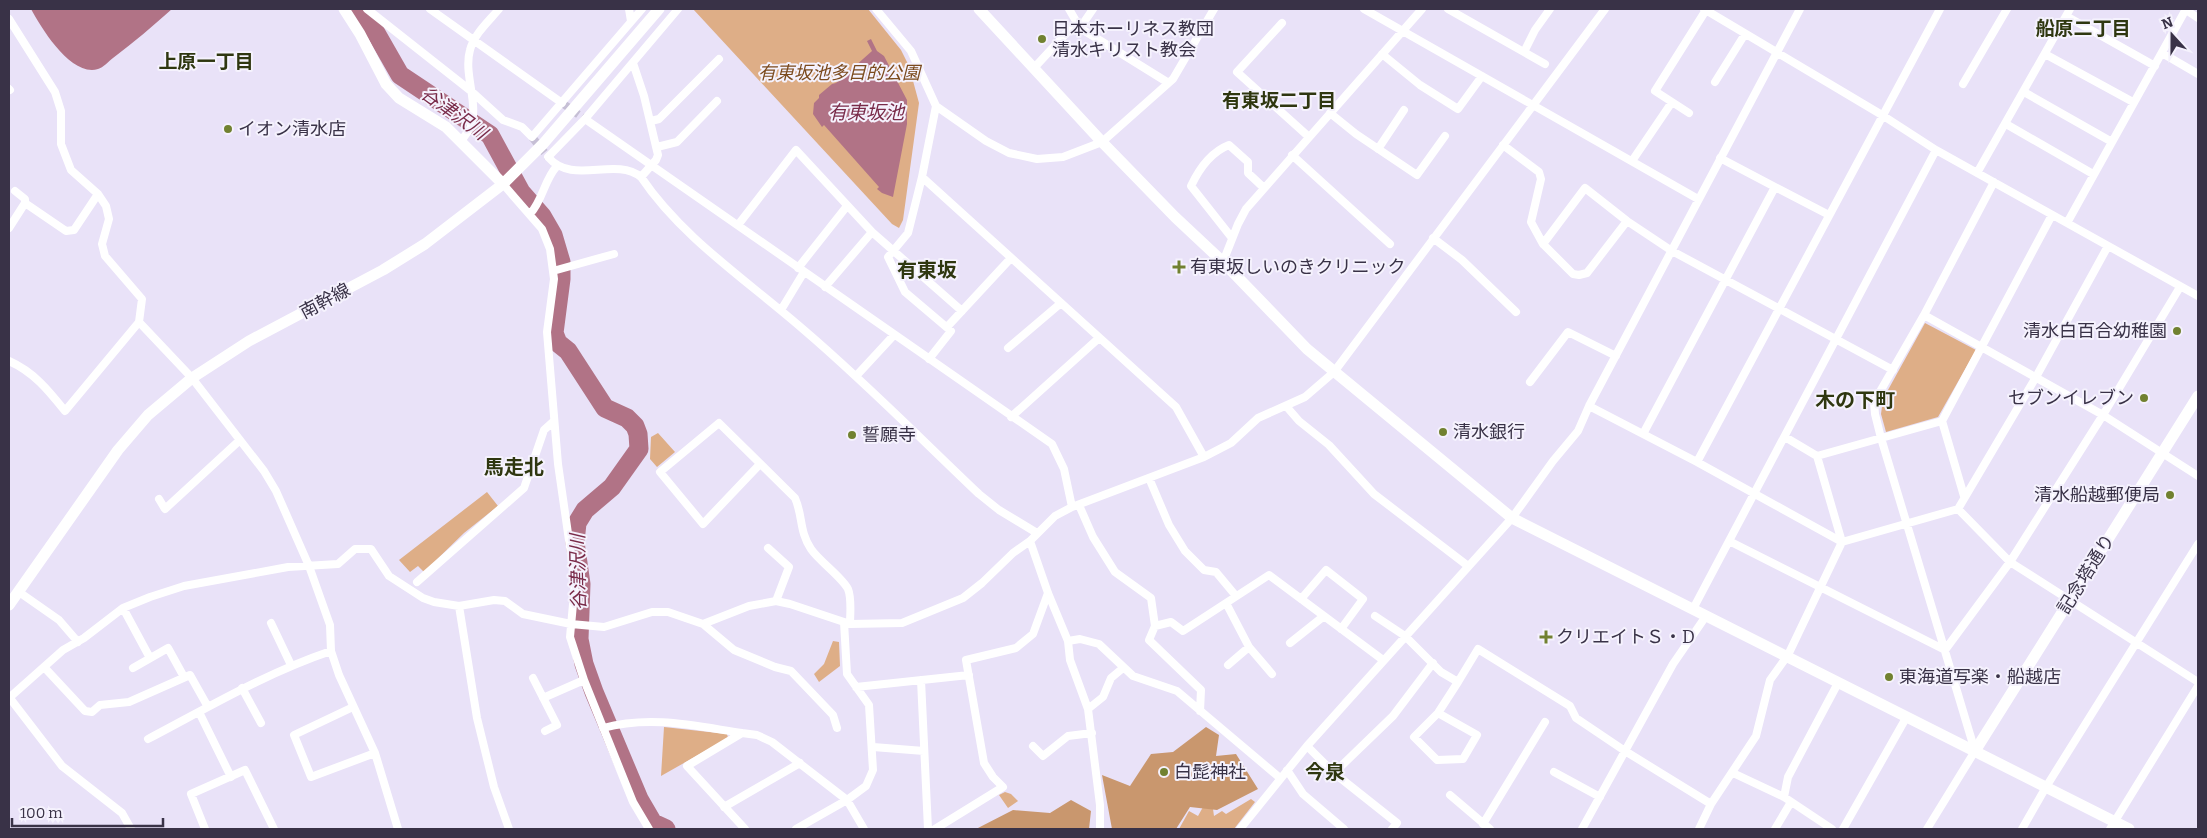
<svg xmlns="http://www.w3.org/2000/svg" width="2207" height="838" font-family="Bitter,'Noto Sans JP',serif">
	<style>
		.green { fill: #deae87 }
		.forest { fill: #c9976e }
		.water { fill: #b17386 }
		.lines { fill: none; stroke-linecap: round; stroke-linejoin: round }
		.river { stroke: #b17386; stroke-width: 19 }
		.street-tunnel { stroke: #c6bfd5; stroke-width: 8; stroke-dasharray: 8 4; stroke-linecap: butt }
		.street { stroke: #fff; stroke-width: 8 }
		.secondary { stroke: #fff; stroke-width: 11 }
		.poi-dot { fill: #718130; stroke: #f5f2fd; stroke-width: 2 }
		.labels { text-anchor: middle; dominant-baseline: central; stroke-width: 4; stroke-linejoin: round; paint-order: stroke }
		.poi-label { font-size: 18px; fill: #393247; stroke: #f5f2fd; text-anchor: start }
		.park-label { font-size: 18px; font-style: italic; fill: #7b4a1d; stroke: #f5f2fd }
		.street-label { font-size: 18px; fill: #393247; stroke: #f5f2fd }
		.neighbourhood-label { font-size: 19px; font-weight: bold; fill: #2f3710; stroke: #f5f2fd }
		.water-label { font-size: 19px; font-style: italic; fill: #792b49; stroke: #f5f2fd }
		.quarter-label { font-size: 20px; font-weight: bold; fill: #2f3710; stroke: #f5f2fd }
	</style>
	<rect width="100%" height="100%" fill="#e9e2f8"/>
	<path class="green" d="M 693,9 L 868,9 L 901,50 L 909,66 L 919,103 L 903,220 L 899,228 L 892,224 Z
		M 1925,323 L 1976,350 L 1938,417 L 1886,432 L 1881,414 L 1883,399 Z
		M 658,433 L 675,452 L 657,467 L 650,459 L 651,437 Z
		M 487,492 L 498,506 L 464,533 L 424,572 L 418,566 L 410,572 L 399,560 Z
		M 833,641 L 839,642 L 840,666 L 819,682 L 814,674 L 824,664 Z
		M 664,727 L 727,734 L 728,738 L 661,776 Z
		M 1005,792 L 1011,794 L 1018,801 L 1008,808 L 999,795 Z
		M 1251,799 L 1255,802 L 1234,829 L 1179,829 L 1189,811 L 1198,816 L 1203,807 L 1213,809 L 1214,816 L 1222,811 L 1226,814 Z"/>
	<path class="forest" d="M 1206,727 L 1219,735 L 1216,756 L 1236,754 L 1258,789 L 1217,810 L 1190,807 L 1176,829 L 1112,829 L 1102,775 L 1130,786 L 1151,754 L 1173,752 Z
		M 1071,800 L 1091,811 L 1089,829 L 976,829 L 1013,810 L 1050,813 Z"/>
	<path class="water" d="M 31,9 L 172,9 C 153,26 134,42 113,58 C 109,61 103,68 98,69 C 71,77 42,29 31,9 Z
		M 871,39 L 877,51 L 884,56 L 907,100 L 907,124 L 893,197 L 882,193 L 877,189 L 879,187 L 824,125 L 822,127 L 813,114 L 814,103 L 819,98 L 819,95 L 832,84 L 836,83 L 872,51 L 867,41 Z"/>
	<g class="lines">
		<path class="river" d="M 357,9 L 376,33 L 400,75 L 490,135 L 521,192 L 542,216 L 553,235 L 561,262 L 561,279 L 554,333 L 558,343 L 568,351 L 605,408 L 627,418 L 635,426 L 638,434 L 639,449 L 612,487 L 585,510 L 577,523 L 575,542 L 581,584 L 579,639 L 584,664 L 594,692 L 639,799 L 653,823 L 666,829"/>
		<path class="street-tunnel" d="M 562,103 L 585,119
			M 532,137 L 548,157"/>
		<path class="street" d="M 367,9 L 471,91 L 503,120 L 522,127 L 532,137 L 642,9
			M 430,9 L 562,103
			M 629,9 L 631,21
			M 876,9 L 911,51 L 936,106 L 922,177 L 1176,407 L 1204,457
			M 1069,9 L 1080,28 L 1167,82
			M 1364,9 L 1698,199
			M 1448,9 L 1545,64
			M 1704,9 L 1882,115 L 1936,150 L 2198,296
			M 2186,10 L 2198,18
			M 2066,16 L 2155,66
			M 9,19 L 55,92 L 61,111 L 61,144 L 71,170 L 98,194 L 106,206 L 109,219 L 102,244 L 105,256 L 142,299 L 139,322 L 192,378 L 264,471 L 276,491 L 309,566 L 330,625 L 331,651 L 339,675 L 375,753 L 398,829
			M 1282,23 L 1237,72 L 1309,137
			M 1524,52 L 1535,30 L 1550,9
			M 2162,53 L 2198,74
			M 1382,54 L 1420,85 L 1458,109 L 1482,76
			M 2045,54 L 2133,102
			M 633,63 L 644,96 L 658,155 L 656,160 L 641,177 C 682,238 748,281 804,330 C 865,382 921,439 979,494 L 999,510 L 1037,533
			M 1034,68 L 1071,28 L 1080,28 L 1093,9
			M 1715,82 L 1745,34
			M 1963,84 L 2007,9
			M 9,89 L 10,90
			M 2024,92 L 2112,142
			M 936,106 L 986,141 L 1009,153 L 1037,159 L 1063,157 L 1102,142 L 1173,79 L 1214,9
			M 1330,113 L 1356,134 L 1417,175 L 1445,136
			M 1689,113 L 1655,91 L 1706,10
			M 585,119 L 1052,444 L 1064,469 L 1072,507
			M 651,121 L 659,119 L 719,59
			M 2006,124 L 2093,174
			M 461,141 C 464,137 468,132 470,128 C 480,104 463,75 470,50 C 474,34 489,21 499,9
			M 1503,145 L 1539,172 L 1541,179 L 1531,222 L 1543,244
			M 657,147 L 677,142 L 717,101
			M 1378,149 L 1404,110
			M 1292,155 L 1390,244
			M 1632,161 L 1672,102
			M 1977,173 L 2070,9
			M 641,177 C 614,156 573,186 548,157 L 585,119 L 678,9
			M 922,177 L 908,233 L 888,257 L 905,292 L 951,331 L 929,359
			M 503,184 L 542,229 L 550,249 L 554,279 L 547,332 L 558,464 L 575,582 L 570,637 L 584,680 L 633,802 L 649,829
			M 1775,187 L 1829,215
			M 15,191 L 25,199 L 25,203 L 66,231 L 74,230 L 98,194
			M 530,214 C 543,200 544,180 557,166
			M 1627,221 L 1587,273 L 1579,275 L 1573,274 L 1543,244 L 1585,188 L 1627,221 L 1672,251 L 1893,370
			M 2067,223 L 2186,9
			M 738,225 L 796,150 L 872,232 L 962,311
			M 9,228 L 25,203
			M 1232,238 L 1191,186 C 1199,169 1211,152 1229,145 L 1248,162 L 1248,173 L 1264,188
			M 1433,238 L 1462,260 L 1516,312
			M 1223,262 L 1238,224 L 1246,209 L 1422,9
			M 798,268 L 847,206
			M 553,271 L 614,254
			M 825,287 L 872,232
			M 781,310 L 804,272
			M 1924,315 L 2103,415 L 2198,476
			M 947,327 L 1011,258
			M 1008,348 L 1061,303
			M 9,361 C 34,372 49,391 65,411 L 139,322
			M 857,375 L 894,335
			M 1530,382 L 1568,332 L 1616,356
			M 1286,406 L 1299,421 L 1329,445 L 1374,494 L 1468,566
			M 1589,406 L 1697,462 L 1842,542 L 1958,509 L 2036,377 L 2108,246
			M 1011,417 L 1099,338
			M 1643,434 L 1775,187 L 1720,158
			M 1817,456 L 1942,421
			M 1697,462 L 1940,9
			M 760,464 L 703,524 L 660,472 L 719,423 L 795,498 C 803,516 799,531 811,549 C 819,561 842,577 848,589 C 852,599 850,614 850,624
			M 1149,478 L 1169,525 L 1185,551 L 1204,570 L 1216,572 L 1236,596
			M 1964,496 L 1942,421 L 2052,215
			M 159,499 L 165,509 L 240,440
			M 1079,505 L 1093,537 L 1115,572 L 1151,598 L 1155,626 L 1149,640 L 1201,690 L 1200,711
			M 1958,509 L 2010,562 L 2198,682
			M 1030,541 L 1048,593 L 1068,641 L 1070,660 L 1088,709 L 1100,805 L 1100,829
			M 1729,541 L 1945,650 L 2010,562 L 2103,415 L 2180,287
			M 768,548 L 789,567 L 776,601
			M 417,582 L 524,488 L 544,430 L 554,421
			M 19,592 L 59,620 L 78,642
			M 1301,599 L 1326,570 L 1363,599 L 1341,629
			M 1226,603 L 1249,647 L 1272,674
			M 459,606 L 477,718 L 494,787 L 509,829
			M 123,608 L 150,658
			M 1693,609 L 1936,150
			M 1375,616 L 1405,636 L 1441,672 L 1458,682 L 1478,649 L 1570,706 L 1576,718 L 1625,751 L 1711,804
			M 271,623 L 291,665
			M 703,624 L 734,650 L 775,667 L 791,671 L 833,715 L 837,728
			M 1155,626 L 1171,622 L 1183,631 L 1269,575 L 1383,660
			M 1068,641 L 1080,639 L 1099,644 L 1133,676 L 1177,691 L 1280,778
			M 1290,643 L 1324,616
			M 1228,665 L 1249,647
			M 44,667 L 85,711 L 92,712 L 100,705 L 129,702 L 190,675 L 208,707
			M 133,668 L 168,648 L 184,677
			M 533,678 L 557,725 L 545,731
			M 921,680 L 928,829
			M 856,687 L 969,675
			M 242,688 L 261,723
			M 9,697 L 62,766 L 122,813 L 131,829
			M 9,698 L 63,650 L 84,638 L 123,608 L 150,597 L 184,586 L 288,567 L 338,564 L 355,549 L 371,549 L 389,576 L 423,598 L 434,602 L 459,606 L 494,600 L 505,601 L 523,614 L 571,624 L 604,627 L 652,612 L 668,612 L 703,624 L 749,606 L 776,601 L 790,604 L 850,624 L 902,623 L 963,598 L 982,583 L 1013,553 L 1030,541 L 1055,516 L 1072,507 L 1204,457 L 1231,443 L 1258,418 L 1305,397 L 1334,372 L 1605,9
			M 543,698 L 584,680
			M 353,707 L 294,735 L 311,777 L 375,753
			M 1088,709 L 1103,697 L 1111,678 L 1123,668
			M 199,712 L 231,777
			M 1438,713 L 1477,735 L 1463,759 L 1437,760 L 1414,737 L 1438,713 L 1458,682
			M 603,728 C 651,715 695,726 742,733
			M 148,739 C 209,707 266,673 331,651
			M 1033,746 L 1043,756 L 1068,736 L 1092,733
			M 1307,746 L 1334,773 L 1397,823 L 1392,829
			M 873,747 L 924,751
			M 1287,770 L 1303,794 L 1344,829
			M 1554,772 L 1600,797
			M 1334,773 L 1393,716 L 1433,663
			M 1733,773 L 1784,797 L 1832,829
			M 1450,795 L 1490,829
			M 1784,797 L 1788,777 L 1838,683
			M 724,807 L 800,763
			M 1483,824 L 1545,722
			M 205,829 L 191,794 L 245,770 L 274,829
			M 745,829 L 687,766 L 742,733 L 757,735 L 772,742 L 847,800 L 864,829
			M 796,829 L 847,800 L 866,786 L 873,770 L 869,705 L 847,674 L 844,622
			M 935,829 L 1003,787 L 993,777 L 984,763 L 966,660 L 1016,648 L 1033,634 L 1048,593
			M 1240,829 L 1307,746 L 1512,518 L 1553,461 L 1578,431 L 1589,406 L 1800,9
			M 1582,829 L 1673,664 L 1706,616
			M 1699,829 L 1711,804 L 1756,736 L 1770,680 L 1788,655 L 1842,542 L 1817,456 L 1785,437
			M 1775,829 L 1791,802
			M 1843,829 L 1906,718
			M 1927,829 L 1975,751 L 1881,438 L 1875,414 L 1874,402 L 1924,315 L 1994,182
			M 2022,829 L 2046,787 L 2198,544
			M 2110,829 L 2198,686"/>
		<path class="secondary" d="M 344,9 L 360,34 L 386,84 L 399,98 L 446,127 L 503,184
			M 979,9 L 1102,142 L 1175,217 L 1223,262 L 1307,349 L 1512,518 L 2129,829
			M 9,605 L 118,450 L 148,415 L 192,378 L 249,341 L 383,270 L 425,244 L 503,184 L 543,144 L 659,9
			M 1975,751 L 2198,396"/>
	</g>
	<g class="poi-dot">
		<circle cx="1042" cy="39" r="5"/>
		<circle cx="228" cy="129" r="5"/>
		<path d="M1176.5 259.5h5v5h5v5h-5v5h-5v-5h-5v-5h5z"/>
		<circle cx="2177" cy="331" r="5"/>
		<circle cx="2144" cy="398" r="5"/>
		<circle cx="1443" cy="432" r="5"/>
		<circle cx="852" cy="435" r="5"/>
		<circle cx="2170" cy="495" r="5"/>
		<path d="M1543.5 629.5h5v5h5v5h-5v5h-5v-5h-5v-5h5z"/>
		<circle cx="1889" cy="677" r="5"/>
		<circle cx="1164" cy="772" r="5"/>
	</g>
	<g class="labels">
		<g class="poi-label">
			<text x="1052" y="29">日本ホーリネス教団<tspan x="1052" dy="21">清水キリスト教会</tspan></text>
			<text x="238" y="129">イオン清水店</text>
			<text x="1190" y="267">有東坂しいのきクリニック</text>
			<text x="2167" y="331" text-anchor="end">清水白百合幼稚園</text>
			<text x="2134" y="398" text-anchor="end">セブンイレブン</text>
			<text x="1453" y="432">清水銀行</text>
			<text x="862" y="435">誓願寺</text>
			<text x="2160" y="495" text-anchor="end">清水船越郵便局</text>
			<text x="1556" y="637">クリエイトＳ・D</text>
			<text x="1899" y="677">東海道写楽・船越店</text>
			<text x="1174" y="772">白髭神社</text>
		</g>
		<g class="park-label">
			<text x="839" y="73">有東坂池多目的公園</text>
		</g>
		<g class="street-label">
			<text transform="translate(325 301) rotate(-28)">南幹線</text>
			<text transform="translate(2086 574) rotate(-58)">記念塔通り</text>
		</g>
		<g class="neighbourhood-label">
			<text x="2083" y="28">船原二丁目</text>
			<text x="206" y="61">上原一丁目</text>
			<text x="1279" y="100">有東坂二丁目</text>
		</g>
		<g class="water-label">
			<text x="866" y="112">有東坂池</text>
			<text transform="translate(454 113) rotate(36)">谷津沢川</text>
			<text transform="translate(578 572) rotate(-91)">谷津沢川</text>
		</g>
		<g class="quarter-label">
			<text x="927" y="270">有東坂</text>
			<text x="1855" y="400">木の下町</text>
			<text x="514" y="467">馬走北</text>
			<text x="1325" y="772">今泉</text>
		</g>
	</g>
	<rect width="2207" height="838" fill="none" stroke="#393247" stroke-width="20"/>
	<g transform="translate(2172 35) rotate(339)" stroke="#f5f2fd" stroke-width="4" paint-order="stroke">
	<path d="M0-4L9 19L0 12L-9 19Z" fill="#393247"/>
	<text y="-8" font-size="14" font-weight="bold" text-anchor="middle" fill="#393247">N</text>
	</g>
	<path d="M12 818v8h151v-8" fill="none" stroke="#393247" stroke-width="2.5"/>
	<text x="20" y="818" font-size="15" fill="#393247" stroke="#f5f2fd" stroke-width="4" paint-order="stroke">100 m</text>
</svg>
